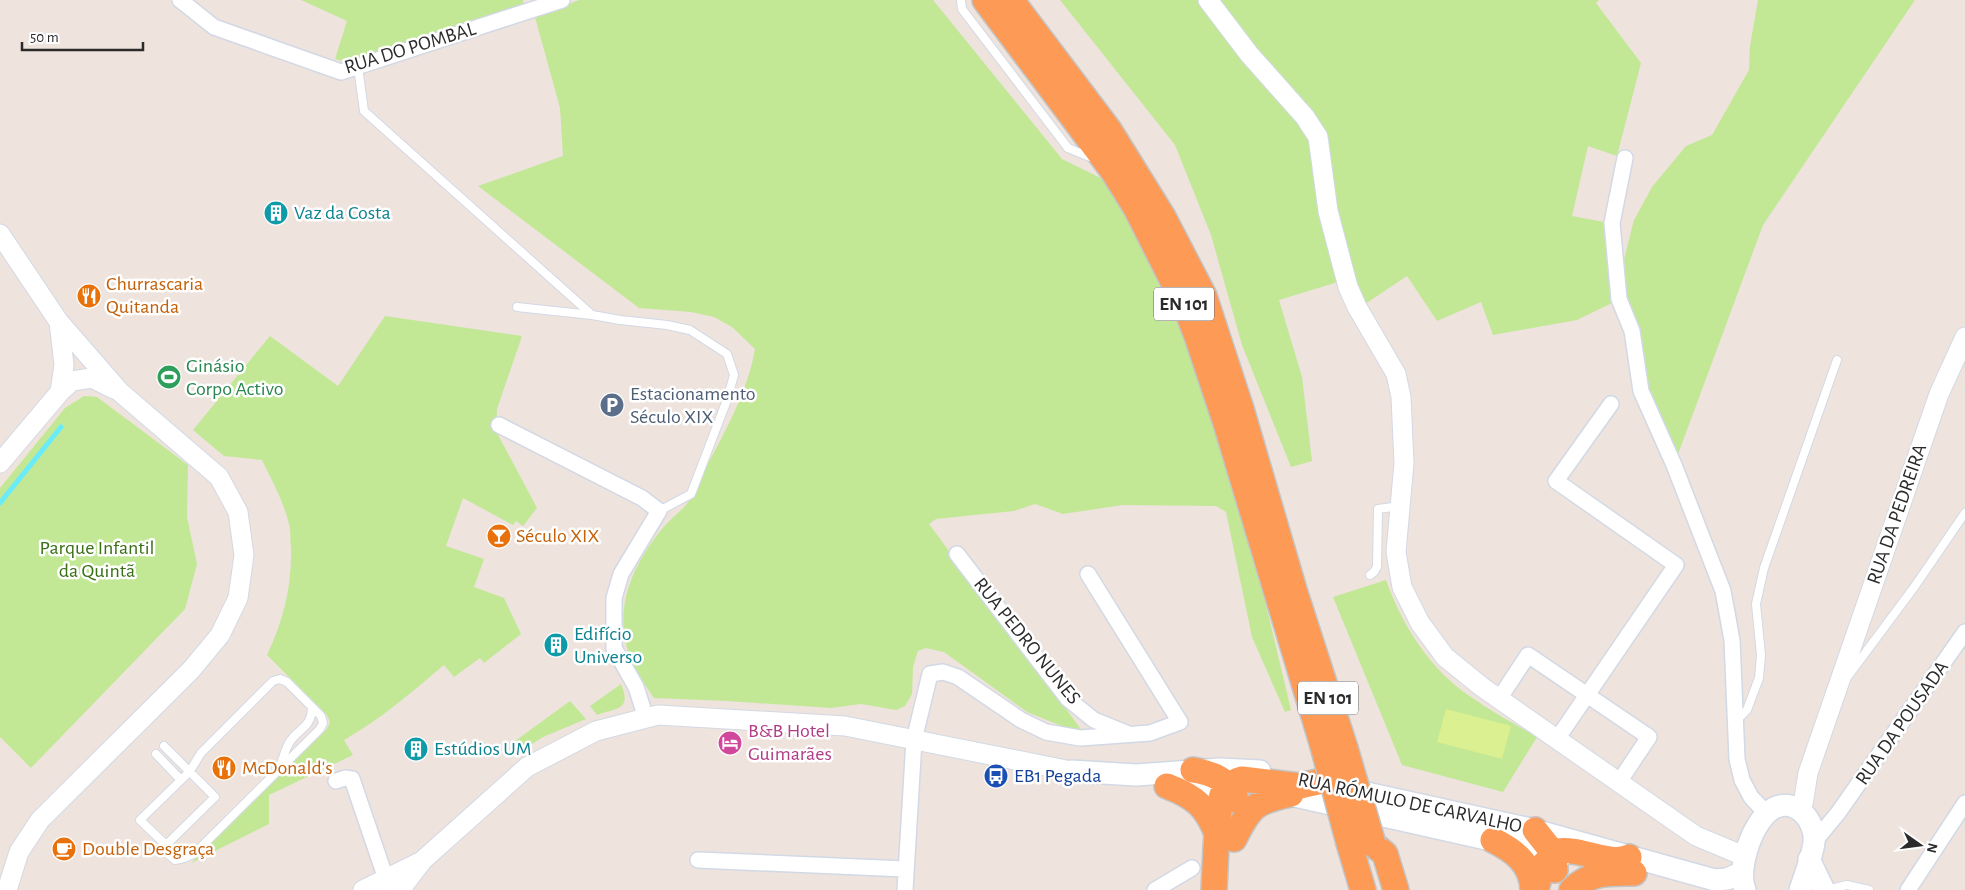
<svg xmlns="http://www.w3.org/2000/svg" width="1965" height="890" font-family="'Alegreya Sans',sans-serif">
	<style>
		.green { fill: #c2e896 }
		.pitch { fill: #daf091 }
		.lines { fill: none; stroke-linecap: round; stroke-linejoin: round }
		.stream { stroke: #69ecf7; stroke-width: 5 }
		.service-casing { stroke: #d2d9e5; stroke-width: 10 }
		.minor-casing { stroke: #d2d9e5; stroke-width: 18 }
		.tertiary-casing { stroke: #d2d9e5; stroke-width: 21 }
		.secondary-casing { stroke: #d2d9e5; stroke-width: 24 }
		.trunk-casing { stroke: #c4c4c4; stroke-width: 28 }
		.service { stroke: #fff; stroke-width: 8 }
		.minor { stroke: #fff; stroke-width: 15 }
		.tertiary { stroke: #fff; stroke-width: 19 }
		.secondary { stroke: #fff; stroke-width: 21 }
		.trunk { stroke: #fc9a56; stroke-width: 25 }
		.trunk-bridge-casing { stroke: #c4c4c4; stroke-width: 28; stroke-linecap: butt }
		.trunk-bridge { stroke: #fc9a56; stroke-width: 25 }
		.labels { text-anchor: middle; dominant-baseline: central; stroke-width: 5; stroke-linejoin: round; paint-order: stroke }
		.shield { fill: #fff; stroke: #6b6b6b; stroke-width: 1 }
		.shield-label { font-size: 19px; font-weight: bold; fill: #2b2b2b }
		.street-label { font-size: 20px; fill: #2b2b2b; stroke: #fff }
		.culture-label { font-size: 20px; fill: #0d838f; stroke: #fff; text-anchor: start }
		.food-label { font-size: 20px; fill: #c56008; stroke: #fff; text-anchor: start }
		.leisure-label { font-size: 20px; fill: #27864d; stroke: #fff; text-anchor: start }
		.service-label { font-size: 20px; fill: #4e5e75; stroke: #fff; text-anchor: start }
		.park-label { font-size: 20px; fill: #396f15; stroke: #fff }
		.hotel-label { font-size: 20px; fill: #b23c85; stroke: #fff; text-anchor: start }
		.transit-label { font-size: 20px; fill: #164399; stroke: #fff; text-anchor: start }
	</style>
	<rect width="100%" height="100%" fill="#eee3dd"/>
	<path class="green" d="M 301,0 L 523,0 L 524,5 L 347,62 L 335,59 L 347,21 Z
		M 579,0 L 933,0 L 1062,159 L 1111,183 L 1145,248 L 1179,325 L 1209,409 L 1266,605 L 1291,710 L 1285,712 L 1252,637 L 1226,512 L 1216,506 L 1123,505 L 1063,514 L 1035,504 L 1014,511 L 936,519 L 929,524 L 1083,732 L 1069,729 L 1027,712 L 944,652 L 926,648 L 918,651 L 913,667 L 912,694 L 905,706 L 896,710 L 861,704 L 831,708 L 727,701 L 654,698 C 644,683 631,666 627,648 C 615,604 634,563 662,529 C 669,520 678,514 686,505 C 693,496 698,482 704,471 C 724,434 748,391 755,349 L 732,327 L 714,317 L 691,312 L 639,308 L 478,186 L 563,156 L 560,108 L 535,17 Z
		M 1060,0 L 1599,0 L 1596,3 L 1641,63 L 1617,156 L 1588,146 L 1572,216 L 1604,222 L 1614,302 L 1577,320 L 1493,335 L 1481,302 L 1437,321 L 1407,276 L 1362,306 L 1341,281 L 1279,300 L 1302,377 L 1312,461 L 1291,467 L 1242,345 L 1211,235 L 1175,145 Z
		M 1758,0 L 1915,0 L 1763,225 L 1674,465 L 1651,408 L 1619,279 L 1634,220 L 1652,187 L 1686,146 L 1712,135 L 1749,70 L 1750,46 Z
		M 385,316 L 522,336 L 497,409 L 496,431 L 537,508 L 523,526 L 516,521 L 513,525 L 463,498 L 446,546 L 484,559 L 474,587 L 504,598 L 521,634 L 484,663 L 480,658 L 454,677 L 444,665 C 412,692 381,719 344,740 L 353,755 L 269,795 L 269,824 L 191,863 L 327,729 L 330,722 L 327,715 L 267,655 C 284,619 292,586 291,547 C 290,540 291,531 289,524 C 284,502 272,481 262,460 L 224,456 L 193,430 L 270,336 L 338,386 Z
		M 84,396 L 97,397 L 188,465 L 187,517 L 197,564 L 185,609 L 31,768 L 0,737 L 0,488 L 65,408 Z
		M 1386,580 C 1402,625 1430,670 1471,697 C 1492,712 1515,724 1537,737 L 1503,792 L 1402,765 L 1333,597 Z
		M 621,684 C 632,710 617,708 597,715 L 590,706 Z
		M 570,701 L 586,719 L 543,737 L 518,753 L 511,744 Z"/>
	<path class="pitch" d="M 1446,709 L 1511,726 L 1502,759 L 1437,742 Z"/>
	<g class="lines">
		<path class="stream" d="M 0,503 L 61,427"/>
		<defs>
			<path id="service" d="M 961,0 L 962,9 L 1068,148 L 1095,159
				M 358,67 L 364,111 L 592,315 L 620,320 L 667,325 L 690,330 L 727,354 L 734,375 L 727,400 L 691,494 L 659,511
				M 517,307 L 592,315
				M 1370,575 L 1374,572 L 1377,567 L 1378,509 L 1400,506
				M 1848,676 L 1915,586 L 1965,513
				M 1736,721 L 1747,710 L 1759,678 L 1761,655 L 1756,604 L 1764,568 L 1837,360
				M 156,754 L 181,780 L 140,820 L 166,845 L 215,797 L 164,746
				M 280,766 C 283,759 285,750 289,743 C 298,728 311,729 312,708
				M 166,845 L 169,855 L 175,860 L 184,858 L 195,853 L 320,729 L 323,723 L 321,716 L 287,682 L 280,679 L 273,681 L 201,753 L 190,771 L 181,780
				M 1827,890 L 1847,885 L 1869,890"/>
			<path id="minor" d="M 180,0 L 214,27 L 341,72 L 562,0
				M 1625,158 L 1612,223 L 1619,299 L 1632,331 L 1641,391 L 1674,465 L 1723,591 L 1732,640 L 1737,759 L 1742,780 L 1751,797 L 1766,813
				M 499,425 L 642,498 L 659,511 L 621,574 L 614,598 L 614,648 L 636,687 L 646,718
				M 957,554 L 1068,699 L 1094,720 L 1126,733
				M 1499,699 L 1528,655 L 1649,737 L 1619,782
				M 1557,739 L 1676,565 L 1556,481 L 1611,404
				M 336,781 L 345,778 L 352,779 L 386,879 L 393,887
				M 1814,842 L 1838,813 L 1965,632
				M 698,860 L 905,869
				M 905,890 L 914,740 L 930,674 L 943,672 L 958,677 L 1021,720 L 1046,732 L 1080,738 L 1150,733 L 1180,722 L 1088,574
				M 1155,890 L 1192,868
				M 1908,890 L 1965,803"/>
			<path id="tertiary" d="M 1208,0 L 1249,54 L 1305,117 L 1318,137 L 1328,211 L 1348,287 L 1357,307 L 1396,374 L 1401,397 L 1404,463 L 1396,552 L 1402,587 L 1420,623 L 1445,657 L 1482,687 L 1696,836 L 1744,856
				M 0,234 L 59,322 L 120,392 L 219,477 L 238,512 L 244,555 L 238,598 L 220,635 L 191,670 L 40,820 L 19,852 L 7,890
				M 59,322 L 64,365 L 60,392
				M 0,463 L 60,392 L 72,381 L 92,378 L 114,389
				M 1802,810 L 1808,773 L 1939,394 L 1965,337
				M 363,890 L 418,863
				M 400,890 L 423,860 L 527,767 L 596,731 L 658,715 L 845,726 L 1071,771"/>
			<path id="secondary" d="M 1071,771 L 1136,775 L 1220,769 L 1260,771
				M 1167,786 L 1234,787
				M 1344,788 L 1535,830 L 1715,880 L 1727,879 L 1741,873
				M 1277,792 L 1562,856
				M 1809,859 L 1824,890
				M 1745,890 C 1736,869 1753,819 1774,808 C 1796,797 1816,821 1814,842 C 1813,854 1804,878 1800,890"/>
			<path id="trunk" d="M 985,0 L 1113,171 L 1136,208 L 1186,307 L 1198,339 L 1225,420 L 1323,746
				M 1011,0 L 1109,130 L 1163,217 L 1204,296 L 1241,409 L 1294,590 L 1345,748
				M 1193,770 C 1211,773 1230,779 1236,800
				M 1167,786 C 1196,797 1207,807 1218,836
				M 1535,830 L 1554,854 L 1555,870
				M 1234,839 C 1250,806 1256,801 1291,794
				M 1493,840 C 1515,851 1532,864 1533,890
				M 1349,843 L 1363,890
				M 1373,844 L 1385,854 L 1396,890
				M 1214,890 C 1215,873 1217,803 1223,792 C 1228,785 1234,781 1242,779 L 1300,786 L 1318,782
				M 1536,890 L 1542,866 L 1557,851 C 1581,847 1609,866 1629,857
				M 1572,890 C 1592,871 1609,873 1634,873"/>
		</defs>
		<use href="#service" class="service-casing"/>
		<use href="#minor" class="minor-casing"/>
		<use href="#tertiary" class="tertiary-casing"/>
		<use href="#secondary" class="secondary-casing"/>
		<use href="#trunk" class="trunk-casing"/>
		<use href="#service" class="service"/>
		<use href="#minor" class="minor"/>
		<use href="#tertiary" class="tertiary"/>
		<use href="#secondary" class="secondary"/>
		<use href="#trunk" class="trunk"/>
		<defs>
			<path id="trunk-bridge" d="M 1323,746 L 1349,843
				M 1345,748 L 1373,844"/>
		</defs>
		<use href="#trunk-bridge" class="trunk-bridge-casing"/>
		<use href="#trunk-bridge" class="trunk-bridge"/>
	</g>
	<defs>
		<symbol id="building-disc" viewBox="-11 -11 22 22"><circle r="9.5" fill="#0f9aa8" stroke="#fff"/><path d="M-4-6H4V6H1V3H-1V6H-4ZM-2.5-4.3h1.7v1.8h-1.7ZM.8-4.3h1.7v1.8H.8ZM-2.5-1h1.7V.8h-1.7ZM.8-1h1.7V.8H.8Z" fill="#fff"/></symbol>
		<symbol id="restaurant-disc" viewBox="-11 -11 22 22"><circle r="9.5" fill="#e8710a" stroke="#fff"/><path d="M-5-6h1v4h1v-4h1v4h1v-4h1v5L-1.5 .5V6h-2V.5L-5-1ZM5-6V6H3V1.5H1.5Q1.5-4 5-6Z" fill="#fff"/></symbol>
		<symbol id="stadium-disc" viewBox="-11 -11 22 22"><circle r="9.5" fill="#2e9e5b" stroke="#fff"/><path d="M0-5a6.5 5 0 1 0 0 10a6.5 5 0 1 0 0-10ZM-3.5-1.8h7v3.6h-7Z" fill="#fff"/></symbol>
		<symbol id="parking-disc" viewBox="-11 -11 22 22"><circle r="9.5" fill="#5c6f8a" stroke="#fff"/><path d="M-3.5-5.5H1a3.5 3.5 0 0 1 0 7H-1V5.5H-3.5ZM-1-3.4V-.6H.8a1.4 1.4 0 0 0 0-2.8Z" fill="#fff"/></symbol>
		<symbol id="bar-disc" viewBox="-11 -11 22 22"><circle r="9.5" fill="#e8710a" stroke="#fff"/><path d="M-6-5H6L.8 .8V4.5H3.5V6h-7V4.5H-.8V.8Z" fill="#fff"/></symbol>
		<symbol id="hotel-disc" viewBox="-11 -11 22 22"><circle r="9.5" fill="#d1479c" stroke="#fff"/><path d="M-6-4.5h1.5V1H6V5H4.5V3h-9V5H-6ZM-4 0a1.8 1.8 0 1 1 3.6 0ZM.5 0V-2.5h3Q6-2.5 6 0Z" fill="#fff"/></symbol>
		<symbol id="bus-disc" viewBox="-11 -11 22 22"><circle r="9.5" fill="#1a4fb4" stroke="#fff"/><path d="M-5-6H5V4H4V6H2V4H-2V6H-4V4H-5ZM-3.5-4V0h7V-4ZM-3.5 1.2v1.5H-2V1.2ZM2 1.2v1.5H3.5V1.2Z" fill="#fff"/></symbol>
		<symbol id="cafe-disc" viewBox="-11 -11 22 22"><circle r="9.5" fill="#e8710a" stroke="#fff"/><path d="M-5.5-4.5H6V0H3Q3 3.5 0 3.5H-2.5Q-5.5 3.5-5.5 0ZM3-3.2v2h1.7v-2ZM-6 4.5H4V6H-6Z" fill="#fff"/></symbol>
	</defs>
	<g fill-rule="evenodd">
		<use href="#building-disc" x="262" y="199" width="28" height="28"/>
		<use href="#restaurant-disc" x="75" y="282" width="28" height="28"/>
		<use href="#stadium-disc" x="155" y="363" width="28" height="28"/>
		<use href="#parking-disc" x="598" y="391" width="28" height="28"/>
		<use href="#bar-disc" x="485" y="522" width="28" height="28"/>
		<use href="#building-disc" x="542" y="631" width="28" height="28"/>
		<use href="#hotel-disc" x="716" y="729" width="28" height="28"/>
		<use href="#building-disc" x="402" y="735" width="28" height="28"/>
		<use href="#restaurant-disc" x="210" y="754" width="28" height="28"/>
		<use href="#bus-disc" x="982" y="762" width="28" height="28"/>
		<use href="#cafe-disc" x="50" y="835" width="28" height="28"/>
	</g>
	<g class="labels">
		<g class="shield">
			<rect x="1154" y="287.5" width="60" height="33" rx="4"/>
			<rect x="1298" y="681.5" width="60" height="33" rx="4"/>
		</g>
		<g class="shield-label">
			<text x="1184" y="304">EN 101</text>
			<text x="1328" y="698">EN 101</text>
		</g>
		<g class="street-label">
			<text transform="translate(410 48) rotate(-17)">RUA DO POMBAL</text>
			<text transform="translate(1897 514) rotate(-71)">RUA DA PEDREIRA</text>
			<text transform="translate(1027 641) rotate(51)">RUA PEDRO NUNES</text>
			<text transform="translate(1902 723) rotate(-55)">RUA DA POUSADA</text>
			<text transform="translate(1410 803) rotate(12)">RUA RÓMULO DE CARVALHO</text>
		</g>
		<g class="culture-label">
			<text x="294" y="213">Vaz da Costa</text>
			<text x="574" y="634">Edifício<tspan x="574" dy="23">Universo</tspan></text>
			<text x="434" y="749">Estúdios UM</text>
		</g>
		<g class="food-label">
			<text x="106" y="284">Churrascaria<tspan x="106" dy="23">Quitanda</tspan></text>
			<text x="516" y="536">Século XIX</text>
			<text x="242" y="768">McDonald's</text>
			<text x="82" y="849">Double Desgraça</text>
		</g>
		<g class="leisure-label">
			<text x="186" y="366">Ginásio<tspan x="186" dy="23">Corpo Activo</tspan></text>
		</g>
		<g class="service-label">
			<text x="630" y="394">Estacionamento<tspan x="630" dy="23">Século XIX</tspan></text>
		</g>
		<g class="park-label">
			<text x="97" y="548">Parque Infantil<tspan x="97" dy="23">da Quintã</tspan></text>
		</g>
		<g class="hotel-label">
			<text x="748" y="731">B&amp;B Hotel<tspan x="748" dy="23">Guimarães</tspan></text>
		</g>
		<g class="transit-label">
			<text x="1014" y="776">EB1 Pegada</text>
		</g>
	</g>
	<g transform="translate(1920 845) rotate(104)" stroke="#ffffff" stroke-width="4" paint-order="stroke">
	<path d="M0-4L9 19L0 12L-9 19Z" fill="#2b2b2b"/>
	<text y="-8" font-size="14" font-weight="bold" text-anchor="middle" fill="#2b2b2b">N</text>
	</g>
	<path d="M22 42v8h121v-8" fill="none" stroke="#2b2b2b" stroke-width="2.5"/>
	<text x="30" y="42" font-size="15" fill="#2b2b2b" stroke="#ffffff" stroke-width="4" paint-order="stroke">50 m</text>
</svg>
